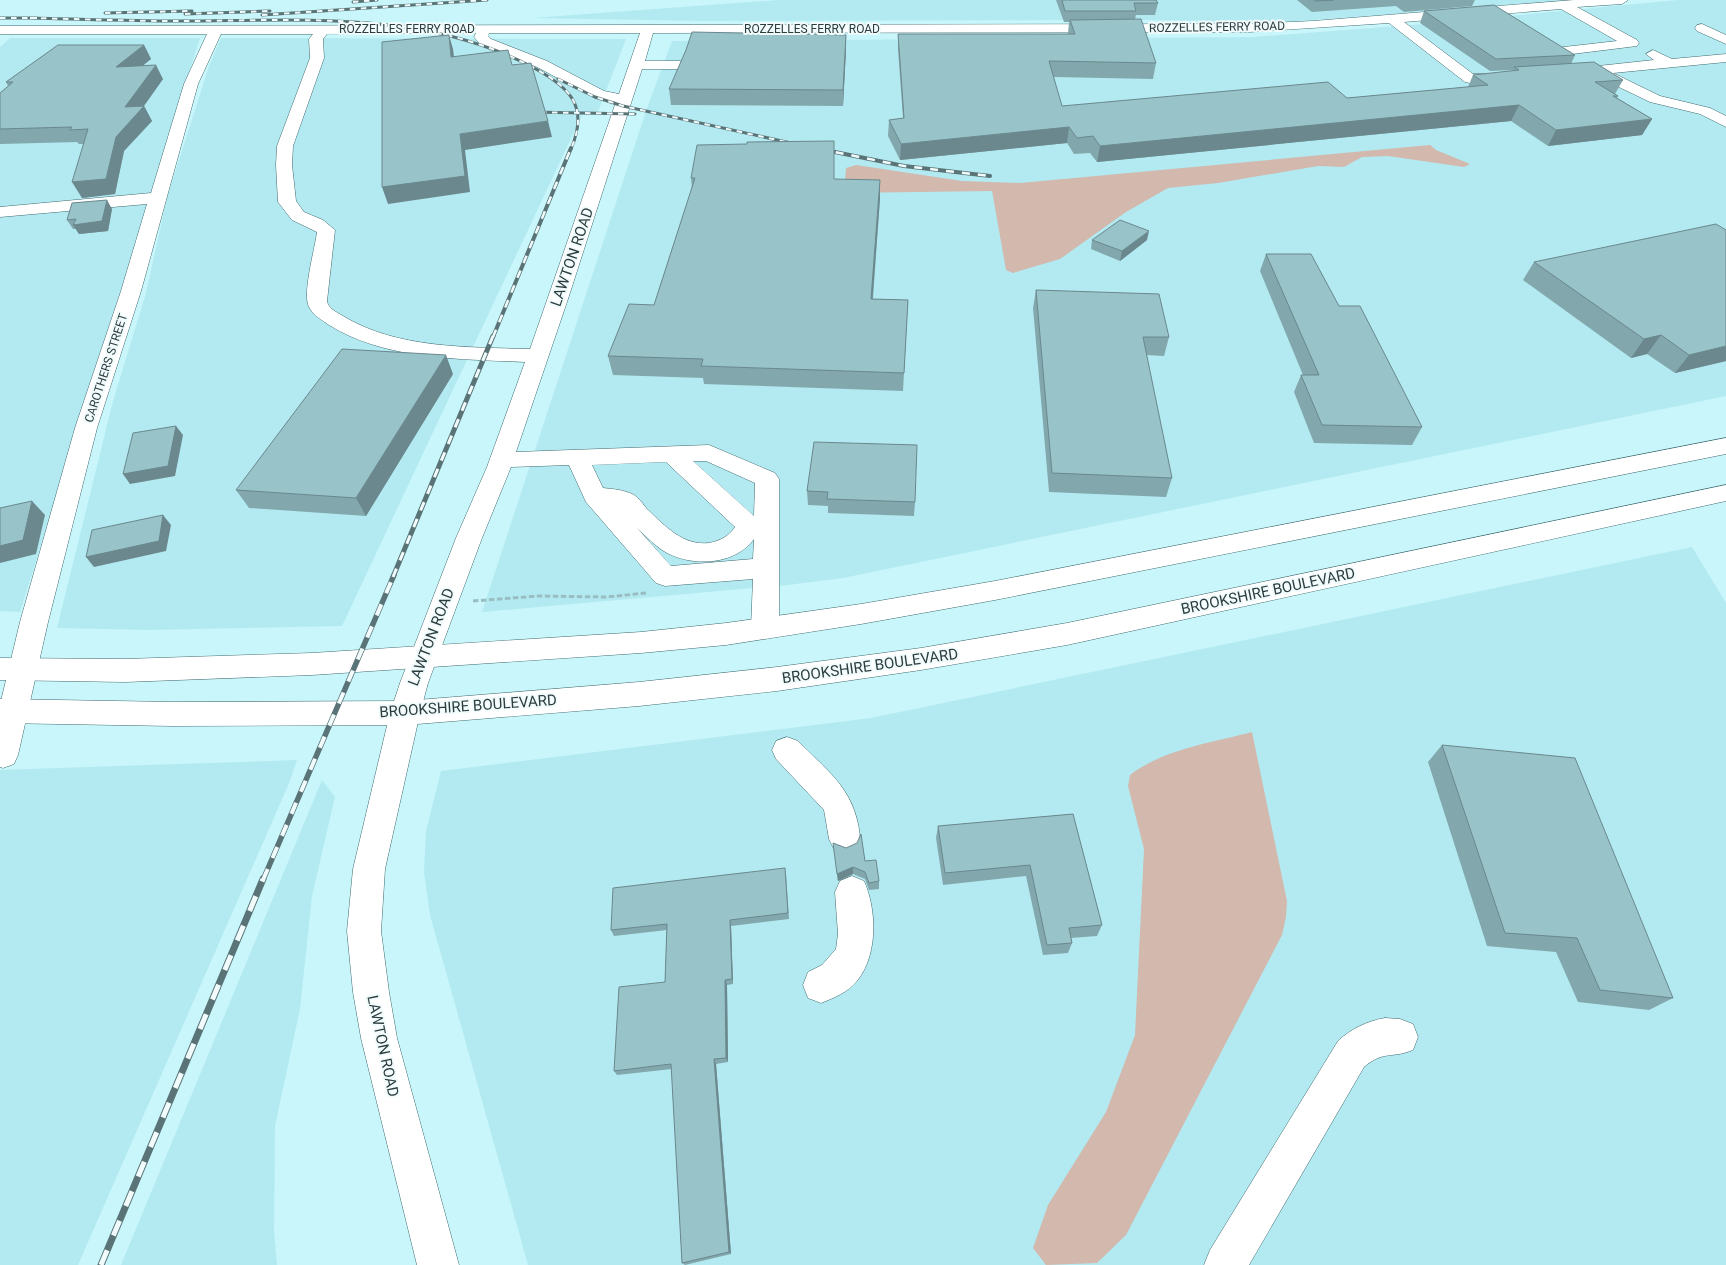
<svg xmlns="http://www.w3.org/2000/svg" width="1726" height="1265" font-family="Roboto,sans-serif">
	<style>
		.built { fill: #b3eaf1 }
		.green { fill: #d2b8ad }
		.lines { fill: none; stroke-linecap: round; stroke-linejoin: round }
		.minor-casing { stroke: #416a6f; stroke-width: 1 }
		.highway-casing { stroke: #416a6f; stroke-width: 1 }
		.path { stroke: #99bec2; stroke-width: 3; stroke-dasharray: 5.5 2.5; stroke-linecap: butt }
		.minor { fill: #fff; fill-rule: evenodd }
		.highway { fill: #fff; fill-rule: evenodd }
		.rail-far4-casing { stroke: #597376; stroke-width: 3 }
		.rail-far3-casing { stroke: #597376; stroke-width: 4 }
		.rail-far2-casing { stroke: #597376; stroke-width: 5 }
		.rail-far1-casing { stroke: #597376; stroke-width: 5.5 }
		.rail-casing { stroke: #597376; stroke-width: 7 }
		.rail-far4 { stroke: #f2fbfc; stroke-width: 2; stroke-dasharray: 5.5; stroke-linecap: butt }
		.rail-far3 { stroke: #f2fbfc; stroke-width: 2.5; stroke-dasharray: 8; stroke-linecap: butt }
		.rail-far2 { stroke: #f2fbfc; stroke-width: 3; stroke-dasharray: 9; stroke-linecap: butt }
		.rail-far1 { stroke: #f2fbfc; stroke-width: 4; stroke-dasharray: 12; stroke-linecap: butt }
		.rail { stroke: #f2fbfc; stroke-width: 5; stroke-dasharray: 16; stroke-linecap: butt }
		.wall { fill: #82a8ad }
		.shaded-wall { fill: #6a888d }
		.building { fill: #97c3c9; stroke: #6a888d }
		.labels { text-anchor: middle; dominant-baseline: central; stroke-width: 4; stroke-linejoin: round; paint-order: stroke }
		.far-street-label { font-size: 12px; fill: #2b3d3f; stroke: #f2fbfc }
		.street-label { font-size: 15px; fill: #2b3d3f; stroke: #f2fbfc }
	</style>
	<rect width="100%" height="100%" fill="#c8f6fb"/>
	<path class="built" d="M 779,0 L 1587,0 L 1283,22 L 1142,20 L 703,21 L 532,18 Z
		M 1678,0 L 1726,0 L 1726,396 L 843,578 L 788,585 L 482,612 L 647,108 L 672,41 L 1252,37 L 1425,24 Z
		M 10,38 L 200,38 L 20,612 L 0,611 L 0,47 Z
		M 221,38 L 626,39 L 597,114 L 582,115 L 342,626 L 150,630 L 57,628 L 113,401 L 146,293 L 167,198 L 209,66 Z
		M 1692,547 L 1726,603 L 1726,1265 L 528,1265 L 430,915 L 424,872 L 426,831 L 441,771 L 871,718 Z
		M 297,760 L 290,781 L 78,1265 L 0,1265 L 0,770 Z
		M 322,780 L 335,797 L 312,896 L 300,1009 L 275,1126 L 274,1231 L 277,1265 L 121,1265 Z"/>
	<path class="green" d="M 1430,145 L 1436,150 L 1470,164 L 1464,167 L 1388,156 L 1362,157 L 1344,167 L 1318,166 L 1218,183 L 1168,188 L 1126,212 L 1060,259 L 1013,273 L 1006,270 L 992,191 L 844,193 L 846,168 L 856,165 L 962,181 L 1020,183 Z
		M 1252,732 L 1287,901 L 1286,917 L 1282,935 L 1126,1235 L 1097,1263 L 1046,1265 L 1033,1248 L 1048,1205 L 1106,1112 L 1135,1035 L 1144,849 L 1128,786 L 1130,775 C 1164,749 1211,743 1252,732 Z"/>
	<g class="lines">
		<defs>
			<path id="minor" d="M 1574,0 L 1628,0 L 1622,4 L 1577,7 L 1637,40 L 1639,43 L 1637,46 L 1564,55 L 1559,54 L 1557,51 L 1559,48 L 1564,47 L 1617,41 L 1561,9 L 1404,22 L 1473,74 L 1508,73 L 1513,74 L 1515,77 L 1513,80 L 1508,81 L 1470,83 L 1465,82 L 1389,23 L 1249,32 L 653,33 L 645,61 L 680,61 L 685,62 L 687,65 L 685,68 L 680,69 L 642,69 L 568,299 L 516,452 L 709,445 L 775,473 L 779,479 L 779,628 L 775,635 L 765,639 L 755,635 L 751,628 L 753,579 L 665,586 L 656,583 L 586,502 L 569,465 L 511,467 L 482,538 L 428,683 L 420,713 L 385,869 L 381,931 L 389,992 L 397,1038 L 459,1265 L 417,1265 L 361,1038 L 353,992 L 347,931 L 353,869 L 390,713 L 400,683 L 456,538 L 487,467 L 525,362 C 461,359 385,360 329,325 C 322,320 313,315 309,307 C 302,294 315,248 317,232 L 292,220 L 278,202 L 276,165 L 277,146 L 310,58 L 309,39 L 313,34 L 221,34 L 198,84 L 141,291 L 97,428 L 48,622 L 18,755 L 14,764 L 3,768 L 0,767 L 0,705 L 20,622 L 75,428 L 121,291 L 147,204 L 0,217 L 0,207 L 151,193 L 184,84 L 207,34 L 0,34 L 0,26 L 1249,24 L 1313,21 ZM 476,33 L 474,37 L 481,45 L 537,67 L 595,98 L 616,102 L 530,349 C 468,347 397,349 343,316 C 336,312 328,308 327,301 L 335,230 L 323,220 L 304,212 L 296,201 L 292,165 L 293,146 L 324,58 L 323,39 L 327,34 ZM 489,33 L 640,33 L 619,94 L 604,91 L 547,61 L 491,39 L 488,36 ZM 693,461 L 706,461 L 755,483 L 754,516 ZM 666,462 L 735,527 C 729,536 720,541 709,543 C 683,546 665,526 647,509 C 643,504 639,498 634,495 C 625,490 613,489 603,488 L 592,465 ZM 637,528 C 647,537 656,547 667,553 C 694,567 735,565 754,539 L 753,559 L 671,566 Z
				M 1702,24 L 1726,35 L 1726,44 L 1697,31 L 1695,28 L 1697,25 Z
				M 1653,50 L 1672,59 L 1726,54 L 1726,62 L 1613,73 L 1660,96 L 1710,108 L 1726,116 L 1726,127 L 1700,114 L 1650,102 L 1594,75 L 1565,76 L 1563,73 L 1565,70 L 1570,69 L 1654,60 L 1646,54 Z
				M 787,737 L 798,741 C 824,768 850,785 858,824 C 860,834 861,839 856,849 L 845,854 L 834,849 L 829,839 L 824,810 L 776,759 L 772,750 L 776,741 Z
				M 852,876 L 864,881 C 877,910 878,955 857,981 C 848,992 834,998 821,1003 L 808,998 L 803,985 L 808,972 L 822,965 L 836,949 L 838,934 L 835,892 L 840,881 Z
				M 1385,1018 L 1400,1019 L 1413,1024 L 1418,1037 L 1413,1050 C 1391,1059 1384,1050 1364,1067 L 1249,1265 L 1204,1265 L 1210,1250 L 1338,1041 C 1351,1029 1367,1021 1385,1018 Z"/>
			<path id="highway" d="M 1726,438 L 1726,454 L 995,600 L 861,624 L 726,645 L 641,653 L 312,675 L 125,682 L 0,680 L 0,658 L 125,659 L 312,653 L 641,632 L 726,623 L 861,604 L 995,581 Z
				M 1726,485 L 1726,501 L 1067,645 L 921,670 L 777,691 L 639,706 L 405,725 L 173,726 L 0,723 L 0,699 L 173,702 L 405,701 L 639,682 L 777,667 L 921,648 L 1067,623 Z"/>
		</defs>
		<use href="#minor" class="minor-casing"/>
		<use href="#highway" class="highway-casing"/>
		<path class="path" d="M 473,601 L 539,596 L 607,597 L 646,593"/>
		<use href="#minor" class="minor"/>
		<use href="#highway" class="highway"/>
		<defs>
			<path id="rail-far4" d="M 353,2 L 377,0
				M 105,13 L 192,11
				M 185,14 L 270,11
				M 262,15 L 487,0
				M 0,18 L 37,18
				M 30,18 C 79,19 129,21 178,21 C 298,21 425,9 534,68 C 571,88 589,107 571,149
				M 558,79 L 595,97 L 623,106 L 800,145
				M 530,112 L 635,114"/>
			<path id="rail-far3" d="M 820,149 L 904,166 L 990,176
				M 493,337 L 571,148"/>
			<path id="rail-far2" d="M 393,577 L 493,336"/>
			<path id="rail-far1" d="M 263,880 L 394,575"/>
			<path id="rail" d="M 101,1265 L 263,879"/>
		</defs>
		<use href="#rail-far4" class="rail-far4-casing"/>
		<use href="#rail-far3" class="rail-far3-casing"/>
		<use href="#rail-far2" class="rail-far2-casing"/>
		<use href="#rail-far1" class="rail-far1-casing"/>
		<use href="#rail" class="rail-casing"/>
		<use href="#rail-far4" class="rail-far4"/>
		<use href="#rail-far3" class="rail-far3"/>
		<use href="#rail-far2" class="rail-far2"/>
		<use href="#rail-far1" class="rail-far1"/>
		<use href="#rail" class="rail"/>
	</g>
	<path class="wall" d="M 1056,0 L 1156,0 L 1158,3 L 1155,15 L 1136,15 L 1135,19 L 1156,63 L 1153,79 L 1053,77 L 1062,106 L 1347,98 L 1468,87 L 1473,75 L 1513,71 L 1513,70 L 1490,71 L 1420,23 L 1424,11 L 1575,55 L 1571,64 L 1623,80 L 1615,94 L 1618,96 L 1617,98 L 1652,119 L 1642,135 L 1548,146 L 1511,121 L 1097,162 L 1090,153 L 1074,154 L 1067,143 L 900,160 L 888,136 L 889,120 L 903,118 L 898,49 L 898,34 L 1068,34 L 1069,22 L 1064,22 Z
		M 1297,0 L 1479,0 L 1475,0 L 1472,6 L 1404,12 L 1396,6 L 1312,12 Z
		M 846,35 L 846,50 L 843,106 L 671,105 L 669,89 Z
		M 144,45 L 151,59 L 143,65 L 163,79 L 144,106 L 152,121 L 124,151 L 115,194 L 82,198 L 83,144 L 79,144 L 77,142 L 0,144 L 0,93 L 8,86 L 6,82 Z
		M 691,178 L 880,180 L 880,198 L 873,299 L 908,300 L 903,391 L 704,384 L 703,378 L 613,375 L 608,356 L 654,305 L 692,188 Z
		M 112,209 L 108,231 L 79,234 L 76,229 L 73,229 L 67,220 Z
		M 1092,240 L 1147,240 L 1120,261 L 1091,249 Z
		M 1266,254 L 1339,306 L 1422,427 L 1412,445 L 1314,443 L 1294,392 L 1301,375 L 1303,375 L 1260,271 Z
		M 1534,262 L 1726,361 L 1675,373 L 1647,354 L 1631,358 L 1523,280 Z
		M 1036,290 L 1169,337 L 1164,356 L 1146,355 L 1172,478 L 1166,497 L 1049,492 L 1033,308 Z
		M 453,374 L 366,516 L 249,508 L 236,490 Z
		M 814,442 L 915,502 L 914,516 L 828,513 L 828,506 L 808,505 L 807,491 Z
		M 1442,745 L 1673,998 L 1649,1010 L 1578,1002 L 1556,952 L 1487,946 L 1428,762 Z
		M 1073,814 L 1102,925 L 1097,936 L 1071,938 L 1072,943 L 1068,953 L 1043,955 L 1026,876 L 943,885 L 936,838 L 938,826 Z
		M 833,843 L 865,861 L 879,881 L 879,889 L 869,890 L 865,879 L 853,874 L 838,881 Z
		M 786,874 L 789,919 L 731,926 L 733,984 L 727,985 L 728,1062 L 716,1064 L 731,1254 L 685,1265 L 682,1263 L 672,1069 L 617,1075 L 614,1071 L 665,982 L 667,930 L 614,936 L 611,930 Z"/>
	<path class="shaded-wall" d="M 449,35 L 453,49 L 456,72 L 451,57 Z
		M 846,35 L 846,50 L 843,106 L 843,90 Z
		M 144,45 L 151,59 L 124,81 L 116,67 Z
		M 156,65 L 163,79 L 143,107 L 144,106 L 152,121 L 124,151 L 115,194 L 82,198 L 72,182 L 116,137 L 125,107 Z
		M 1519,105 L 1511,121 L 1097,162 L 1100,146 Z
		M 1652,119 L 1642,135 L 1548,146 L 1556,130 Z
		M 548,121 L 552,137 L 465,150 L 470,192 L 388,204 L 382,187 L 460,134 Z
		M 1069,127 L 1067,143 L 900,160 L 901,144 Z
		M 880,180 L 880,198 L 871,317 L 871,299 Z
		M 107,200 L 112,209 L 108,231 L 79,234 L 73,225 Z
		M 1149,231 L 1147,240 L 1120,261 L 1122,251 Z
		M 1661,335 L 1647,354 L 1631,358 L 1644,339 Z
		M 1726,346 L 1726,361 L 1675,373 L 1689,355 Z
		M 446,355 L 453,374 L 366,516 L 356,498 Z
		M 176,426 L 183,435 L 175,476 L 130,484 L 123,474 Z
		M 32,501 L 45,515 L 36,554 L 0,563 L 0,546 Z
		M 163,515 L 171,525 L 166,551 L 94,567 L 86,557 Z
		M 853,867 L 853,874 L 838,881 L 837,874 Z
		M 730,920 L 731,926 L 733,984 L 732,979 Z
		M 725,980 L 727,985 L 728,1062 L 726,1058 Z
		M 714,1059 L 716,1064 L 731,1254 L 729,1252 Z"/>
	<path class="building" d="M 1062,0 L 1156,0 L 1158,3 L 1134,3 L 1136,11 L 1065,11 Z
		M 1314,0 L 1334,0 L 1316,1 Z
		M 1494,5 L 1575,55 L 1496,59 L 1424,11 Z
		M 1141,19 L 1156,63 L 1049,61 L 1062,106 L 1328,82 L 1347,98 L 1488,85 L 1473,75 L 1519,70 L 1514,67 L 1594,62 L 1623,80 L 1595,82 L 1618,96 L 1613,96 L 1652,119 L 1556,130 L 1519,105 L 1100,146 L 1093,136 L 1077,138 L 1069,127 L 901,144 L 889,120 L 904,118 L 898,34 L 1075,34 L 1070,20 Z
		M 692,32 L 846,35 L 843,90 L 669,89 L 686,50 Z
		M 449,35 L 451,57 L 508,50 L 512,65 L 531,63 L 548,121 L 460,134 L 465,176 L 382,187 L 382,42 Z
		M 58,45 L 144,45 L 116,67 L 156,65 L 125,107 L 144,106 L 116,137 L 106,179 L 72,182 L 88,129 L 70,130 L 72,127 L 0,129 L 0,93 L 13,82 L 6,82 Z
		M 834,141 L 834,179 L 880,180 L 871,299 L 908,300 L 904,373 L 701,366 L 703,359 L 608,356 L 629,304 L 654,305 L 695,178 L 691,178 L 697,145 L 747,144 L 747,142 Z
		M 107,200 L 102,221 L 73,225 L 76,219 L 67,220 L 72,203 Z
		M 1120,220 L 1149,231 L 1122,251 L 1092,240 Z
		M 1716,224 L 1726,230 L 1726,346 L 1689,355 L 1661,335 L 1644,339 L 1534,262 Z
		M 1266,254 L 1311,254 L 1339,306 L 1360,306 L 1422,427 L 1322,425 L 1301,375 L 1319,375 Z
		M 1036,290 L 1159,294 L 1169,337 L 1143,337 L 1172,478 L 1052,473 Z
		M 342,349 L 446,355 L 356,498 L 236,490 Z
		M 176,426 L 168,466 L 123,474 L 133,433 Z
		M 814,442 L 917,445 L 915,502 L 827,499 L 828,492 L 807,491 Z
		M 32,501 L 23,540 L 0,546 L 0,508 Z
		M 163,515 L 159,541 L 86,557 L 92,530 Z
		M 1442,745 L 1575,758 L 1673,998 L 1600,990 L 1577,938 L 1505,933 Z
		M 1073,814 L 1102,925 L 1069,928 L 1072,943 L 1047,945 L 1030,865 L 945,873 L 938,826 Z
		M 861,834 L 865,861 L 876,860 L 879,881 L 869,883 L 865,872 L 853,867 L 837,874 L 833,843 L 846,848 L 857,843 Z
		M 785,868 L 788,913 L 730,920 L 732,979 L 725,980 L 726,1058 L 714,1059 L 729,1252 L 682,1263 L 671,1064 L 614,1071 L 619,987 L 665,982 L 667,924 L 611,930 L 613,888 Z"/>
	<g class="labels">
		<g class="far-street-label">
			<text transform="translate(1217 27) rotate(-1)">ROZZELLES FERRY ROAD</text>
			<text x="407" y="29">ROZZELLES FERRY ROAD</text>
			<text x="812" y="29">ROZZELLES FERRY ROAD</text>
			<text transform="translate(106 368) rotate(-72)">CAROTHERS STREET</text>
		</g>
		<g class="street-label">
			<text transform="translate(572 257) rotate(-71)">LAWTON ROAD</text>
			<text transform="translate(1268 591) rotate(-12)">BROOKSHIRE BOULEVARD</text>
			<text transform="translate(431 637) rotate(-69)">LAWTON ROAD</text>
			<text transform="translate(870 666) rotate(-8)">BROOKSHIRE BOULEVARD</text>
			<text transform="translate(468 706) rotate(-4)">BROOKSHIRE BOULEVARD</text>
			<text transform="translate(383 1046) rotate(78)">LAWTON ROAD</text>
		</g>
	</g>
</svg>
